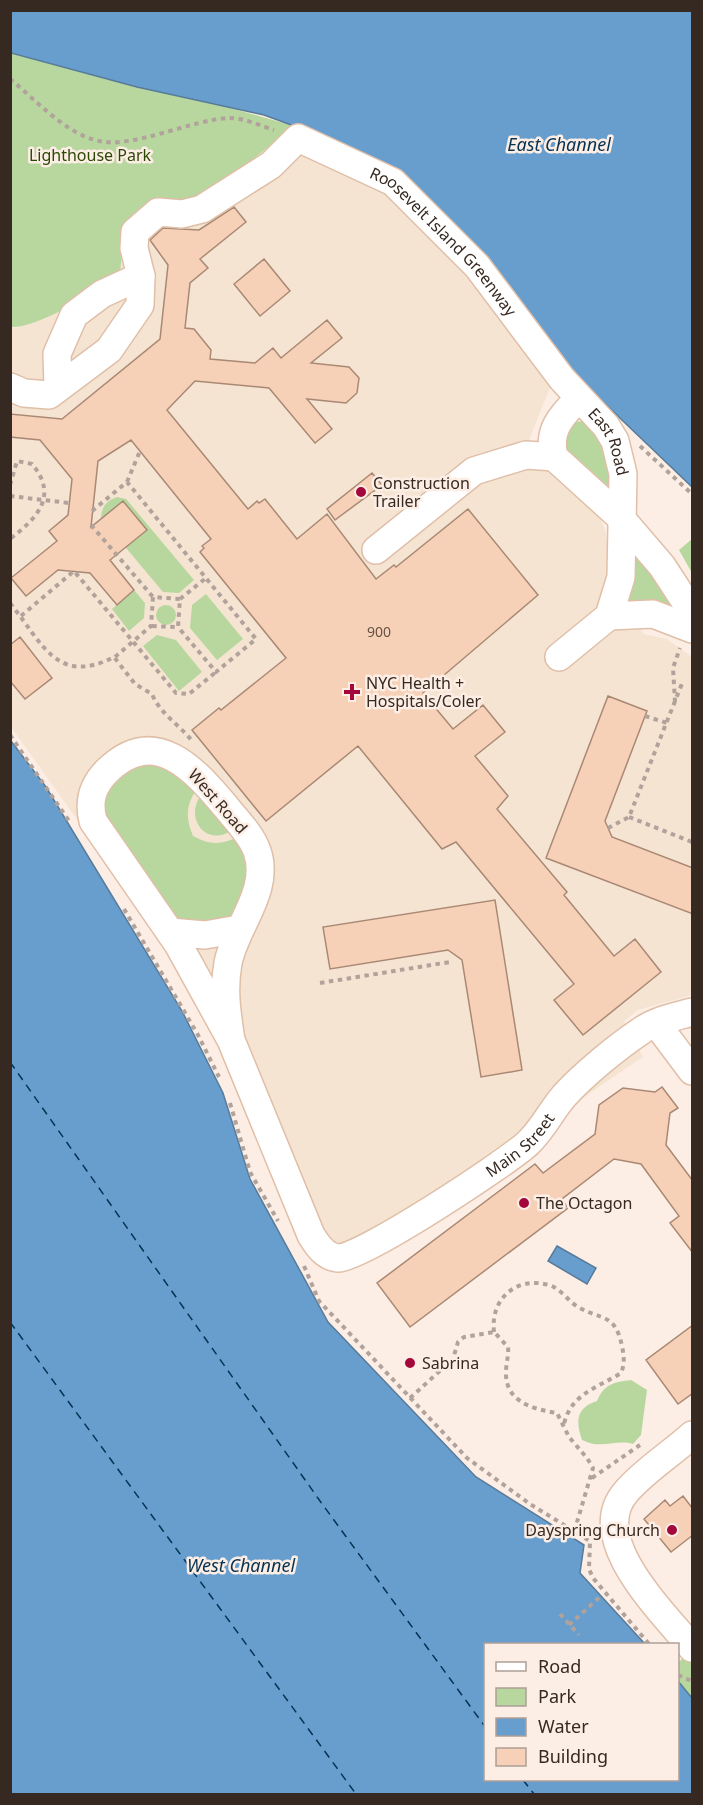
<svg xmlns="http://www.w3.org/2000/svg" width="703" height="1805" font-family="'Noto Sans',sans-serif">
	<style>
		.medical { fill: #f6e4d3 }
		.green { fill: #b7d79e }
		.water { fill: #679ecd; stroke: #587b99; stroke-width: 1.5 }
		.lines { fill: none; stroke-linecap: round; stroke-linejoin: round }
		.ferry { stroke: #073353; stroke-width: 1.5; stroke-dasharray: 8 6; stroke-linecap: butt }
		.building { fill: #f6d0b7; stroke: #a98974; stroke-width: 1.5 }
		.minor-casing { stroke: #e0bfa8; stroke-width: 30 }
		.path { stroke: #b1a39b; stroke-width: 4; stroke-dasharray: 4.5 4.5; stroke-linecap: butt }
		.minor { stroke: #fff; stroke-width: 27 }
		.poi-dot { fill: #a3073c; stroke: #fdeee5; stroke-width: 2 }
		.labels { text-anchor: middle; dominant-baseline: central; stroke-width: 5; stroke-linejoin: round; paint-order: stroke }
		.number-label { font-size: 14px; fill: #665346 }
		.park-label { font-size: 16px; fill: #2b4906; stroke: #fdeee5 }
		.street-label { font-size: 16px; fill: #362921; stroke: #fdeee5 }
		.poi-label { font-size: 16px; fill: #362921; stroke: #fdeee5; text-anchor: start }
		.water-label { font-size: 18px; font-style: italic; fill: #073353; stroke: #fdeee5 }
	</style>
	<rect width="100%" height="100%" fill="#fdeee5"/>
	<path class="medical" d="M 279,138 L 365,173 L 447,244 L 551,385 L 527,445 L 600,517 L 606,533 L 610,568 L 604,591 L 644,634 L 667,639 L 692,657 L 692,995 L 638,1010 L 624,1021 L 643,1057 L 584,1097 L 544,1140 L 367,1263 L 341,1273 L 324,1267 L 175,957 L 11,727 L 10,327 L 17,328 L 120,273 L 122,253 L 231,177 Z"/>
	<path class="green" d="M 10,53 L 137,87 L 217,104 L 294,126 L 231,177 L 122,253 L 120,273 L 115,283 C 92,294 34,329 11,327 Z
		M 583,421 L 609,448 L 612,490 L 582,463 L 567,455 L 565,434 L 574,422 Z
		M 117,497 L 126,499 L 194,580 L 179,593 L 163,592 L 101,518 C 102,506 106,501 117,497 Z
		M 692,539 L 692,538 L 692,573 L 679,550 Z
		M 637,554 L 676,608 L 627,606 L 634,555 Z
		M 134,590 L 145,603 L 144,618 L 129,631 L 112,609 Z
		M 206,594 L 243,639 L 217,660 L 190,628 L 192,605 Z
		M156 615a10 10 0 1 1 20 0a10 10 0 1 1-20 0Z
		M 157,635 L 176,640 L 202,672 L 179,691 L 143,646 Z
		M 158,762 L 198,787 C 186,805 185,816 193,836 C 210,845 220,845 238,837 L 250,856 L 244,903 L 230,918 L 213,926 L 180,921 L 167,909 L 110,830 L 103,812 L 104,794 L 128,767 Z
		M 201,795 L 231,831 C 206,847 184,818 201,795 Z
		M 631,1380 L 647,1390 L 641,1435 L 633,1444 C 615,1439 601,1450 582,1440 C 576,1422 575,1408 597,1401 C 604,1384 614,1382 631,1380 Z
		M 692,1648 L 692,1698 L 678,1681 L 678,1663 Z"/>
	<path class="water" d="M 10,11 L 692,11 L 692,487 L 327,138 L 264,115 L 137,87 L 11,53 Z
		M 11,741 L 46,787 L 182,1011 L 223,1093 L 250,1179 L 328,1322 L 476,1477 L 584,1545 L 580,1573 L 645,1644 L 486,1644 L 486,1780 L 678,1780 L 678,1681 L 692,1698 L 692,1794 L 11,1794 Z
		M 557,1246 L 596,1268 L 587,1284 L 548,1261 Z"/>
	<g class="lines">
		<path class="ferry" d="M 10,1062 L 320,1501 L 486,1728
			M 10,1322 L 356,1794
			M 523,1780 L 534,1794"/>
	</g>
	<path class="building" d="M 234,207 L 246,222 L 200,259 L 208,268 L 190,283 L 185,328 L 194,329 L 211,350 L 210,359 L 255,363 L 273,348 L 281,358 L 327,320 L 342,338 L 311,363 L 349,367 L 359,378 L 357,393 L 346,403 L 307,399 L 332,429 L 315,443 L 269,388 L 195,381 L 167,410 L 248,509 L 257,501 L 259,503 L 265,499 L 297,539 L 327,514 L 376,579 L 394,565 L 396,567 L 468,509 L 538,595 L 423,693 L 453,729 L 483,705 L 505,732 L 475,756 L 508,796 L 497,809 L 567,892 L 564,895 L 614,956 L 635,939 L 661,972 L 583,1035 L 554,1000 L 574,984 L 456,842 L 442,849 L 358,746 L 266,821 L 192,730 L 219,708 L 221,710 L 286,658 L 200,552 L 204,548 L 202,546 L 211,539 L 131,440 L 98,461 L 91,527 L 123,501 L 147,530 L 110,560 L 134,590 L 117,605 L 90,573 L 58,570 L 26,596 L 11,578 L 57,541 L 49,531 L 68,515 L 72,479 L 40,440 L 10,437 L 10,414 L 62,419 L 160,339 L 168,265 L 150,240 L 163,228 L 199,230 Z
		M 264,259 L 290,291 L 260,316 L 234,284 Z
		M 372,473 L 382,485 L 335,520 L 327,509 Z
		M 20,637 L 52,678 L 25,699 L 10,681 L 10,645 Z
		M 608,696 L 647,711 L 605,821 L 612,837 L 693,868 L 693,914 L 546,858 Z
		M 495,900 L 522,1070 L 481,1077 L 462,960 L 448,950 L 330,969 L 323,927 Z
		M 662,1087 L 678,1108 L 670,1113 L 666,1145 L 693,1181 L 693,1253 L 670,1223 L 679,1216 L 641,1164 L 614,1159 L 562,1199 L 568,1208 L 410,1327 L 377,1283 L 535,1164 L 543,1173 L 595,1134 L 599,1105 L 623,1088 L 655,1092 Z
		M 693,1325 L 693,1393 L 678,1404 L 646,1360 Z
		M 683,1496 L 693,1509 L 693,1535 L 671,1552 L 644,1519 L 665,1500 L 670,1506 Z"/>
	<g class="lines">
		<defs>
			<g id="minor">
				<path id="s1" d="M 10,387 L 24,393 L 49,395 L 109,350 L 140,305 L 141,276 L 134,248 L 135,232 L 158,212 L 182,214 L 202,209 L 271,165 L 298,138 L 393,182 L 477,266 L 562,379 L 606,426 L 615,441 L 623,474 L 621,577 L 609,616 L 559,657"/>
				<path d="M 58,387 L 57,354 L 74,315 L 102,294 L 141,276"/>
				<path d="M 554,457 L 620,517 L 662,566 L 692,612"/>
				<path d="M 554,457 C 547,431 561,416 578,399"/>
				<path d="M 376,550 L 474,471 L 526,455 L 554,457"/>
				<path d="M 609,616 L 653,614 L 692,629"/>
				<path d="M 170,932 L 205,935 L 239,929"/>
				<path d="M 656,1023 L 692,1071"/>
				<path id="s2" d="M 231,1040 C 227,1014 223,990 228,963 C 235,926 271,891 257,851 C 251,834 237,821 226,807 C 195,770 155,724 107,771 C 92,786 88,801 93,821 L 178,944 L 231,1040 L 311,1235 C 317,1245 325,1257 338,1258 C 359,1260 508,1162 528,1143 C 543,1129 551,1111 564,1096 C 584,1074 617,1047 641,1031 C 656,1020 675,1017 692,1012"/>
				<path d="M 692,1435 C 671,1454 644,1471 626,1492 C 585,1539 664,1613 692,1648"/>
			</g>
		</defs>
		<use href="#minor" class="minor-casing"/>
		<path class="path" d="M 10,79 C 36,100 63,131 95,140 C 130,151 191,119 230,118 C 244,118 261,126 274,130
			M 640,446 L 692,494
			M 127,482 L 140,451
			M 10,485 L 17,461 L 32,464 C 59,496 37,518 10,539
			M 10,496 L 69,503
			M 92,511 L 127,482 L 256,639 L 216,672 L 178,627
			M 91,525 L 153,597
			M 180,599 L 206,578
			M 10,603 C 43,644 57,686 114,657 L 135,684 L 152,694 C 160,714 180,725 193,742
			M 21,616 L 74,571 L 176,693 L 189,694 L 216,672
			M 115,657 L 151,626 L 153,597 L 180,599 L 178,627 L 151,626
			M 675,702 L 673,668 L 680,648
			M 645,716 L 667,723
			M 10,735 L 69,821
			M 629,817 L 692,842
			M 608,828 L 629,817 L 683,681
			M 124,909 L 198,1035 L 219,1077
			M 320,983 L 450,962
			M 230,1103 L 250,1172 L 278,1221
			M 304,1266 L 319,1301 L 467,1458 L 530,1504 L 590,1541 L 589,1569 L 593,1578 L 649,1644
			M 494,1332 C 490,1298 517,1276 549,1285 C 560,1288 568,1301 578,1307 C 603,1321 615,1313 622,1346 C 624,1356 625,1364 621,1373 C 597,1388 571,1394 564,1424
			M 410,1398 L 453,1359 L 458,1342 L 464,1337 L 494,1332 L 508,1347 C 509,1355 506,1363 506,1372 C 505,1402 533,1409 557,1413 L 569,1437 L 587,1458 L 593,1468 L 575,1529
			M 592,1478 L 640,1445
			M 560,1614 L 579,1635
			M 569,1625 L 601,1596
			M 678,1675 L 692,1681"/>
		<use href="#minor" class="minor"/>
	</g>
	<g class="poi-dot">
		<circle cx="361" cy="492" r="6"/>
		<path d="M349 683h6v6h6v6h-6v6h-6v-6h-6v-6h6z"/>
		<circle cx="524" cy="1203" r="6"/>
		<circle cx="410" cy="1363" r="6"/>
		<circle cx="672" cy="1530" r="6"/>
	</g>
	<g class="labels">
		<g class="number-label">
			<text x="379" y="631">900</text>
		</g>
		<g class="park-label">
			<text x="90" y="155">Lighthouse Park</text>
		</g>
		<g class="street-label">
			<text stroke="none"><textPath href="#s1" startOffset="621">Roosevelt Island Greenway</textPath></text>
			<text stroke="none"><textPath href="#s1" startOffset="884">East Road</textPath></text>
			<text transform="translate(218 801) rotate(49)">West Road</text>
			<text stroke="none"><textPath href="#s2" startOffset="1173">Main Street</textPath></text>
		</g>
		<g class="poi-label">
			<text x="373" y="483">Construction<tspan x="373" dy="18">Trailer</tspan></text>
			<text x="366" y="683">NYC Health +<tspan x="366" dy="18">Hospitals/Coler</tspan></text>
			<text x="536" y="1203">The Octagon</text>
			<text x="422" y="1363">Sabrina</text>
			<text x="660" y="1530" text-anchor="end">Dayspring Church</text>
		</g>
		<g class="water-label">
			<text x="559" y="144">East Channel</text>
			<text x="241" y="1565">West Channel</text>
		</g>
	</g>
	<rect width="703" height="1805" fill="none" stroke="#362921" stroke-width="24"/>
	<rect x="484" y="1643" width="195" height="138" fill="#fdeee5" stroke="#ad9f97" stroke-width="1.5"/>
	<rect x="496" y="1662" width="30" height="9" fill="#ffffff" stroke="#ad9f97" stroke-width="1.5"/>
	<text x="538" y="1673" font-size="18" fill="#362921">Road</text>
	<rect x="496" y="1688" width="30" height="18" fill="#b7d79e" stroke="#ad9f97" stroke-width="1.5"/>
	<text x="538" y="1703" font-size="18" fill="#362921">Park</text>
	<rect x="496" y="1718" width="30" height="18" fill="#679ecd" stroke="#ad9f97" stroke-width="1.5"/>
	<text x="538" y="1733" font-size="18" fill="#362921">Water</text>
	<rect x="496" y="1748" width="30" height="18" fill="#f6d0b7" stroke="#ad9f97" stroke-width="1.5"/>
	<text x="538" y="1763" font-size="18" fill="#362921">Building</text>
</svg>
